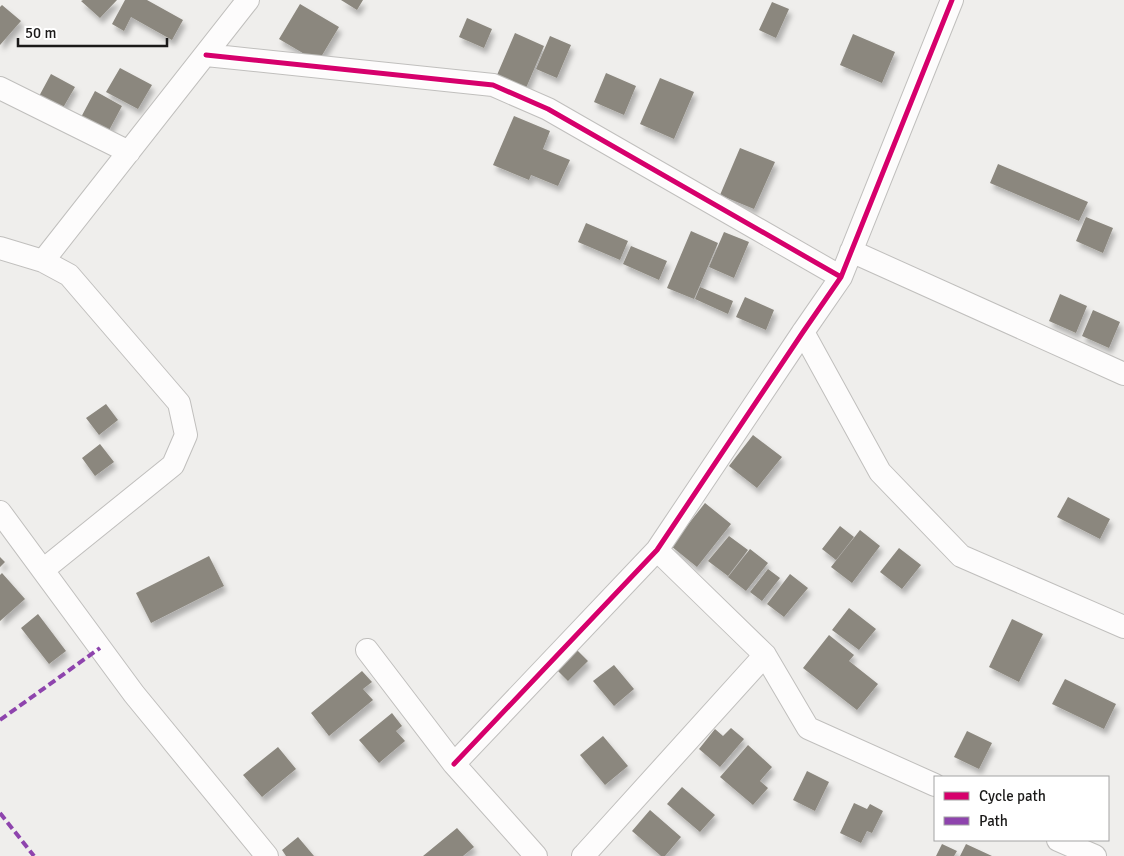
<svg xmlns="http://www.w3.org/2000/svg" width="1124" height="856" font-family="Signika,sans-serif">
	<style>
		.building { fill: #8b877e; filter: url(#shadow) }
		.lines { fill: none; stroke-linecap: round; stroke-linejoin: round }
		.minor-casing { stroke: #c0bfbd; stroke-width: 24 }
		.minor { stroke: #fdfcfc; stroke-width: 22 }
		.quiet { stroke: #8e44ad; stroke-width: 4; stroke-dasharray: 8 4; stroke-linecap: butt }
		.cycleway-casing { stroke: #fff; stroke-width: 8 }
		.cycleway { stroke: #d6006c; stroke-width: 5 }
	</style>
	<defs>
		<filter id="shadow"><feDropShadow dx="3" dy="5.5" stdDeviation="2.5" flood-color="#0004"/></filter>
	</defs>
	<rect width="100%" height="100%" fill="#efeeec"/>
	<path class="building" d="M 83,0 L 117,0 L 100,18 L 81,1 Z
		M 125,0 L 147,0 L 183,20 L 172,40 L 131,17 L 124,31 L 112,24 Z
		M 341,0 L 363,0 L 357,10 Z
		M 772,2 L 789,9 L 776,38 L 759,30 Z
		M 300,4 L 339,27 L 318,62 L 279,39 Z
		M 2,5 L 21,21 L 0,45 L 0,7 Z
		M 467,18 L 492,29 L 484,48 L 459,37 Z
		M 515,33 L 544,46 L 526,88 L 497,75 Z
		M 853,34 L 895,52 L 882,83 L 840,65 Z
		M 550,36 L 571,45 L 557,78 L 536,69 Z
		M 120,68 L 152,85 L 138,109 L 106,92 Z
		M 606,73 L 636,86 L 624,115 L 594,102 Z
		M 51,74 L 75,87 L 60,113 L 37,100 Z
		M 660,78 L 694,92 L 674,139 L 640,124 Z
		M 95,91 L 122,106 L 106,136 L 79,121 Z
		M 514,116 L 550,131 L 543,149 L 570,160 L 558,186 L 531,175 L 529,180 L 493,165 Z
		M 740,148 L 775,162 L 754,209 L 720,195 Z
		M 998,164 L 1088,202 L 1079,221 L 990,183 Z
		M 1086,217 L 1113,228 L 1103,253 L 1076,241 Z
		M 586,223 L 628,241 L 620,260 L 578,242 Z
		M 691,231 L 718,243 L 694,299 L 667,288 Z
		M 724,232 L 749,242 L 734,278 L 709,267 Z
		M 631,246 L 667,261 L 659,280 L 623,264 Z
		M 700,287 L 733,301 L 728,314 L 695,299 Z
		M 1060,294 L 1087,306 L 1076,333 L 1049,321 Z
		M 745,297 L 774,310 L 766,330 L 736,317 Z
		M 1093,310 L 1120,322 L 1109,348 L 1082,336 Z
		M 106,404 L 118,420 L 99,435 L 86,418 Z
		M 753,435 L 782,457 L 757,488 L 729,466 Z
		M 100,444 L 114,462 L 95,476 L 82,458 Z
		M 1068,497 L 1110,519 L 1100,539 L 1057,517 Z
		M 705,503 L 731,524 L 697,567 L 671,546 Z
		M 840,526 L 854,537 L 836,560 L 822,549 Z
		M 860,530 L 880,546 L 852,583 L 831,567 Z
		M 729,536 L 748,550 L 728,576 L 708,561 Z
		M 899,548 L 921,565 L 902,589 L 880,572 Z
		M 750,549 L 768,563 L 746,591 L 728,577 Z
		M 209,556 L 224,586 L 151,623 L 136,593 Z
		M 0,557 L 5,562 L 0,567 Z
		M 768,569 L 780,578 L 762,601 L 750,592 Z
		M 2,573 L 25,599 L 0,621 L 0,575 Z
		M 790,574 L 808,588 L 784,617 L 767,604 Z
		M 849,608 L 876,629 L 859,650 L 832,630 Z
		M 38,614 L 66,651 L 49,664 L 21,628 Z
		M 1012,619 L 1043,634 L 1019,682 L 989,667 Z
		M 829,635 L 854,655 L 849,661 L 878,684 L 857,710 L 803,668 Z
		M 577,650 L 588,661 L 568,681 L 557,670 Z
		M 614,665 L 634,689 L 614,706 L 593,681 Z
		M 362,671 L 372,682 L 363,689 L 373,700 L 329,736 L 311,713 Z
		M 1065,679 L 1116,704 L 1104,729 L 1052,704 Z
		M 392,713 L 402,726 L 396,731 L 405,741 L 379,763 L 359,740 Z
		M 731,728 L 744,739 L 720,767 L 699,749 L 715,729 L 723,736 Z
		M 967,731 L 992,743 L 979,769 L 954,757 Z
		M 603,736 L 628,766 L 605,785 L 580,755 Z
		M 748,745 L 772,767 L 760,781 L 768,788 L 753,805 L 720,777 Z
		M 278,747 L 296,769 L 262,797 L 243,775 Z
		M 807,771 L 829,782 L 815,811 L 793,800 Z
		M 682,787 L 715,815 L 700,832 L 667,804 Z
		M 854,803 L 867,809 L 870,804 L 883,811 L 872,833 L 867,831 L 861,843 L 840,833 Z
		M 650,810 L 681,837 L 665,856 L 661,856 L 632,831 Z
		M 457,828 L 474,847 L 463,856 L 423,856 Z
		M 298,837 L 314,856 L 286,856 L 282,850 Z
		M 942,844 L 957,851 L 954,856 L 936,856 Z
		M 966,844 L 992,856 L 960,856 Z"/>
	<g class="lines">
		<defs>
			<path id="minor" d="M 206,55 L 493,85 L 548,109 L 841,277
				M 0,88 L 129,152
				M 0,248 L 43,261 L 69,275 L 179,403 L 186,435 L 173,465 L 43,570
				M 851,251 L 1124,374
				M 43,261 L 248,0
				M 803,332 L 880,472 L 961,556 L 1124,627
				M 0,512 L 134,694 L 267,856
				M 657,550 L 765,655 L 808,728 L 935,785
				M 367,650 L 454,764 L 536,856
				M 454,764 L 657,550 L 803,332 L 841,277 L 952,0
				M 1058,840 L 1095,856
				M 583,856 L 585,854 L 765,655"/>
		</defs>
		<use href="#minor" class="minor-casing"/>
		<use href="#minor" class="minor"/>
		<path class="quiet" d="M 0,720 L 100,648
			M 0,813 L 34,856"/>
		<defs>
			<path id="cycleway" d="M 206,55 L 493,85 L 548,109 L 841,277
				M 454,764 L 657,550 L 803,332 L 841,277 L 952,0"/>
		</defs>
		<use href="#cycleway" class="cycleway-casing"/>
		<use href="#cycleway" class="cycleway"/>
	</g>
	<rect x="934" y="776" width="175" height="65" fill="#ffffff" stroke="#a4a3a3"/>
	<rect x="944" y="792" width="25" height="8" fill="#d6006c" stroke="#a4a3a3"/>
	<text x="979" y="801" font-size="15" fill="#1b1a19">Cycle path</text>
	<rect x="944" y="817" width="25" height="8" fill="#8e44ad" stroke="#a4a3a3"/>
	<text x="979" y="826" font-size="15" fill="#1b1a19">Path</text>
	<path d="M18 38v8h149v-8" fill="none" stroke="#1b1a19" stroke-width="2.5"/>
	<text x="25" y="38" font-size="15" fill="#1b1a19" stroke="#ffffff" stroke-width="4" paint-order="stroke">50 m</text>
</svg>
